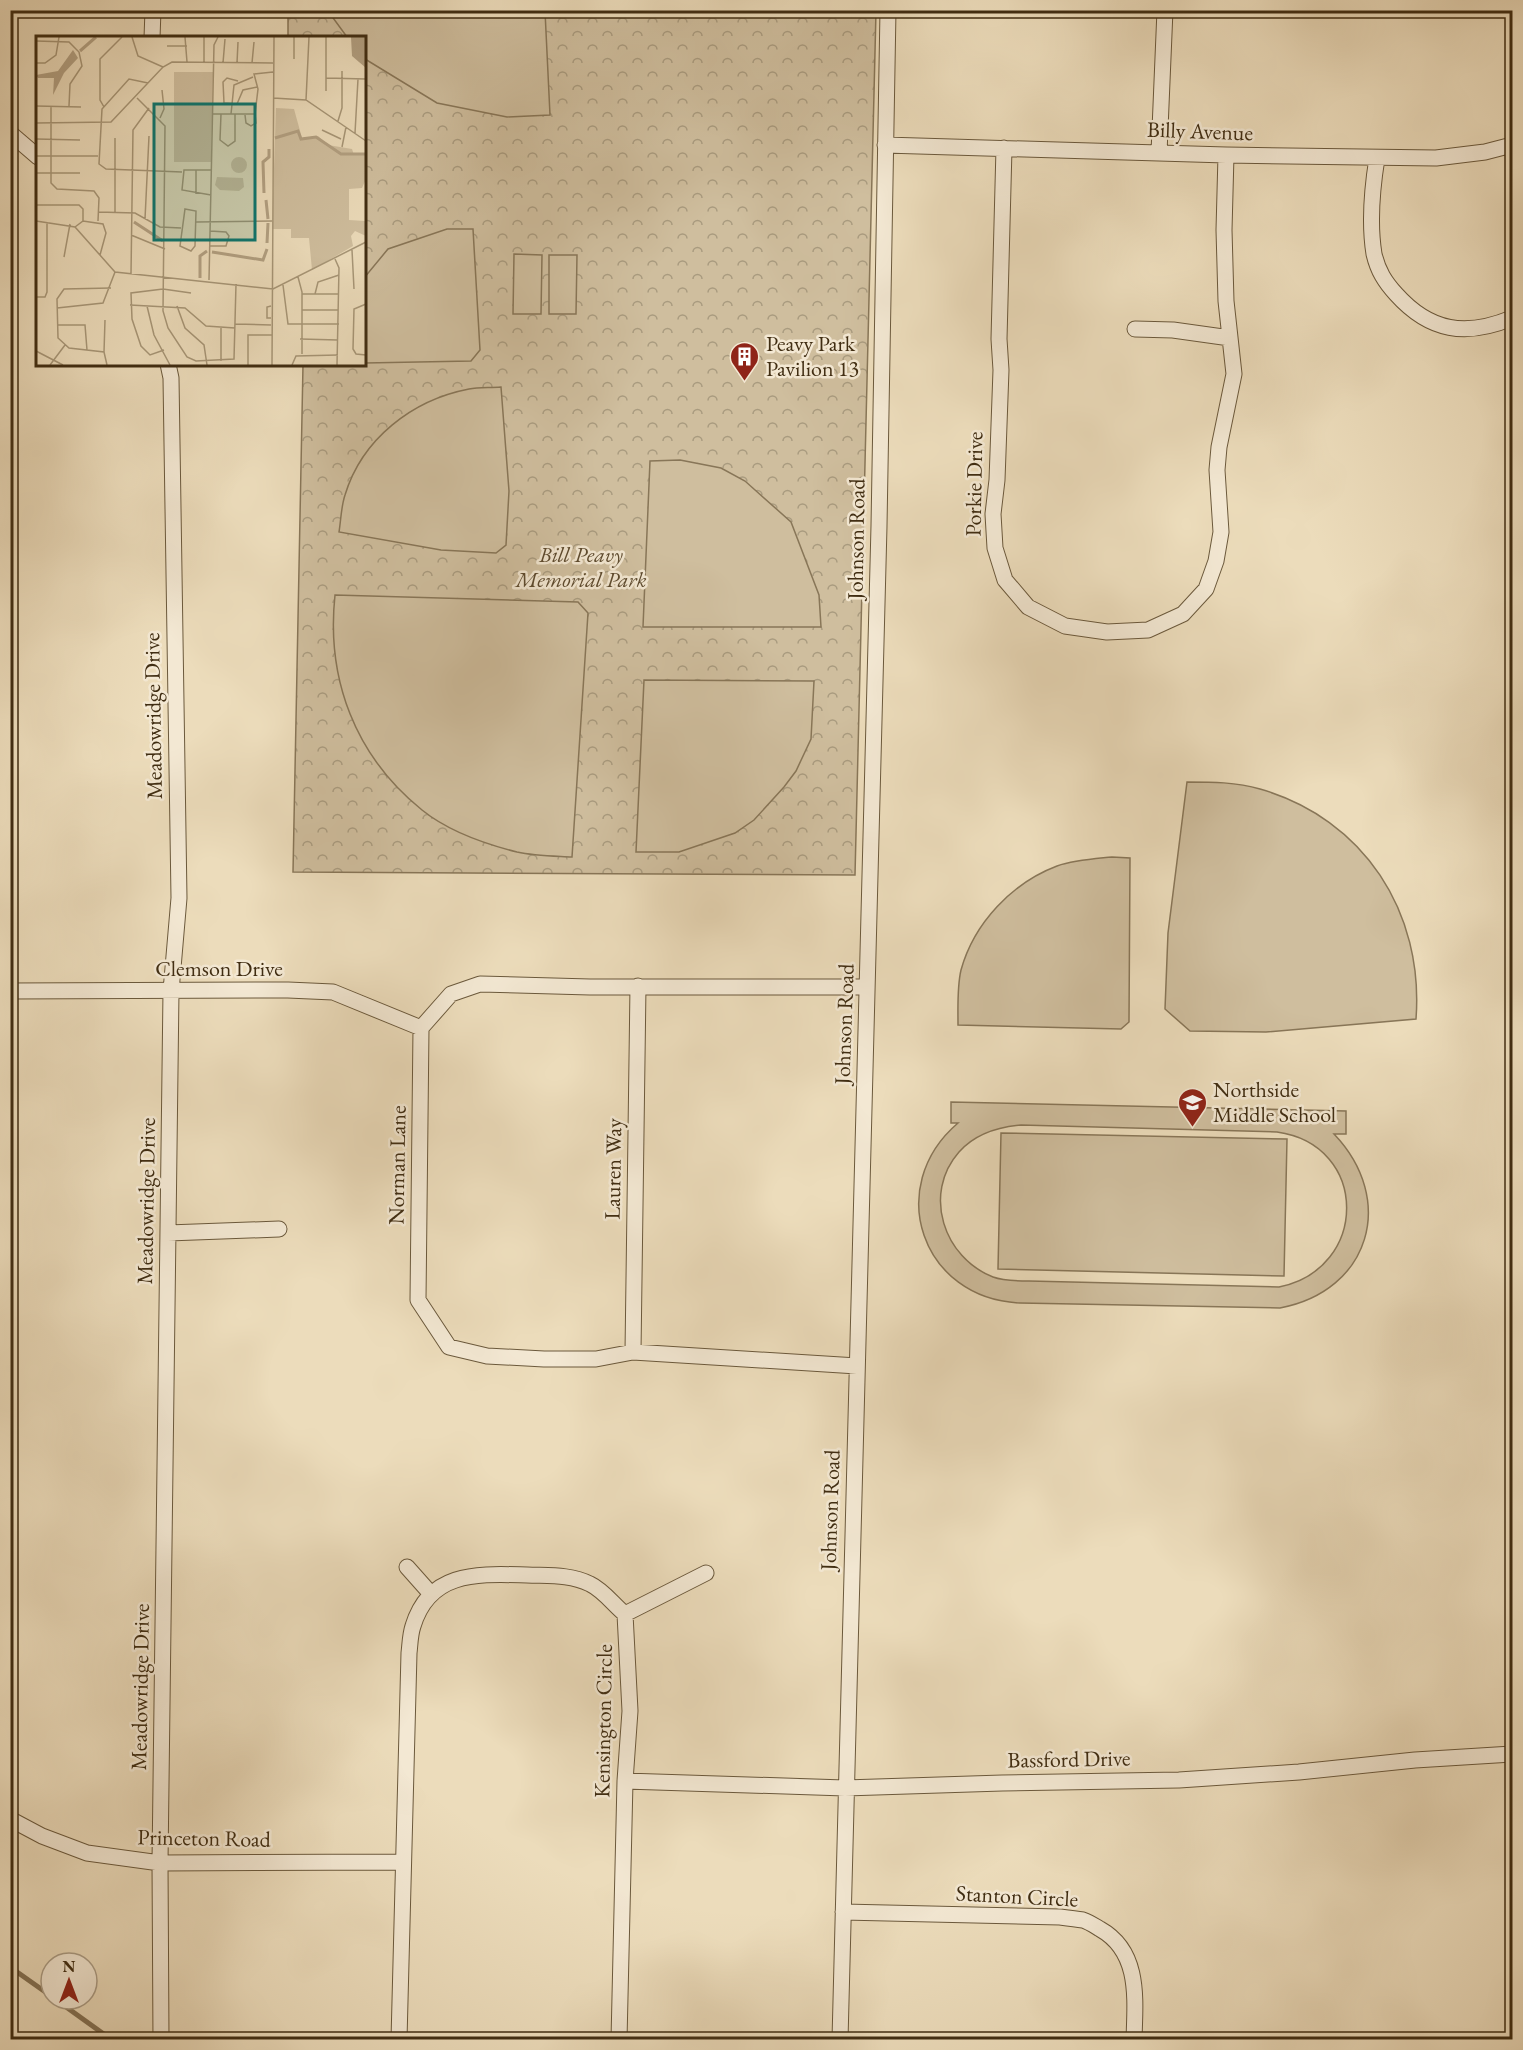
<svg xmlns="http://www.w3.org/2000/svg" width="1523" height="2050" font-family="'EB Garamond',serif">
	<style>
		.forest { fill: url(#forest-crowns); stroke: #887658; stroke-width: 1.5 }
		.pitch { fill: #cfbe9e; stroke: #887658; stroke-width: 1.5; fill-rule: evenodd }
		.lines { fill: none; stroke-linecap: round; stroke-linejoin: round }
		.stream { stroke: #847255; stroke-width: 5 }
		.minor-casing { stroke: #6b593c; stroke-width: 17 }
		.minor { stroke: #f3e8d3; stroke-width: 15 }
		.labels { text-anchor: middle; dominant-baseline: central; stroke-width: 5; stroke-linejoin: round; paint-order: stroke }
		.street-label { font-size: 22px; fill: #402d12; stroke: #f3e8d3 }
		.poi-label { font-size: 22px; fill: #402d12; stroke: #f3e8d3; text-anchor: start }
		.park-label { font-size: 22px; font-style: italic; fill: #5d4a2e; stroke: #f3e8d3 }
		.inset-river { fill: none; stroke: #b2a082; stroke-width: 3 }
		.inset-road { fill: none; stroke: #a79677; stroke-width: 1.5 }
		.view { fill: #0f766e; fill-opacity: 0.15; stroke: #0f766e; stroke-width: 3 }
		.inset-edge { fill: none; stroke: #402d12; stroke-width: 3 }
	</style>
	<defs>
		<pattern id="forest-crowns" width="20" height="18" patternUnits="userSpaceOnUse" patternTransform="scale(1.5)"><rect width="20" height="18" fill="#cfbe9e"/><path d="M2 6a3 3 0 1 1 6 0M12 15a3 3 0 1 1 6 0" fill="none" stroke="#a99b7f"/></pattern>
	</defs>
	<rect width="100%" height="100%" fill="#ecdcbb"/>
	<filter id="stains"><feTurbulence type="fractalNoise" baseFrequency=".00333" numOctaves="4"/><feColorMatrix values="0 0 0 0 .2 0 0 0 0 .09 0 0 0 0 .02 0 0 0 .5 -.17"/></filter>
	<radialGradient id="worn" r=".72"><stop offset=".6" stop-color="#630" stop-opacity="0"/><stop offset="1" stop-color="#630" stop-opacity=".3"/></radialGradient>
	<path class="forest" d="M 288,10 L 876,11 L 855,875 L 293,872 L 303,365 L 364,364 L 364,38 L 288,38 Z"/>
	<path class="pitch" d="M 328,11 L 545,11 L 550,115 L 507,117 L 437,103 L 365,59 L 364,38 L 347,37 Z
		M 447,229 L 473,229 L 480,350 L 471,361 L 365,363 L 364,278 L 388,249 Z
		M 514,254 L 542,255 L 541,314 L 513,314 Z
		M 549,255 L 577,255 L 576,314 L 549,314 Z
		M 501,387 L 509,491 L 506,545 L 496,553 L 441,550 L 339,532 C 341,520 341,507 345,495 C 362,439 412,400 469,389 C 479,387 490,388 501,387 Z
		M 680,460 L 721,468 L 745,481 L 791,522 L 819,595 L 821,627 L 643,627 L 650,461 Z
		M 335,595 L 578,602 L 588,613 L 572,857 C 554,856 535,856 517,852 C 485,844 448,831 422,810 C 355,756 326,679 335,595 Z
		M 644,680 L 814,681 L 811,739 L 796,771 L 784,787 L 754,820 L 735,833 L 679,852 L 636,852 Z
		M 1187,782 C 1212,782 1236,782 1260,789 C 1364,819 1424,912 1416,1019 L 1266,1032 L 1190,1031 L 1165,1009 L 1168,933 Z
		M 1112,857 L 1130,858 L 1129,1022 L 1121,1029 L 958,1025 C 958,1007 957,987 961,970 C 974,923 1012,883 1057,866 C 1075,860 1093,859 1112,857 Z
		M 951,1102 L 1346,1111 L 1346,1134 L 1334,1134 C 1397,1200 1370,1291 1280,1308 L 1020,1303 C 922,1299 883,1187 958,1123 L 951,1123 ZM 1021,1125 L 1277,1132 C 1370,1145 1369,1269 1279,1287 L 1029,1281 C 1017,1281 1004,1281 993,1277 C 944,1258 922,1194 959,1152 C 975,1134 997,1127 1021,1125 Z
		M 1001,1133 L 1287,1139 L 1284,1276 L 998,1269 Z"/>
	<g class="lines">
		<path class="stream" d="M 10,1967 L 51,1996
			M 55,1999 L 112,2040"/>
		<defs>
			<path id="minor" d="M 152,38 L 153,10
				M 10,133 L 38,157
				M 885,145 L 1226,155 L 1436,158 L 1485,152 L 1512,145
				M 1004,148 L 999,339 L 1001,370 L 997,480 L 993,514 L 995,548 L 1005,580 L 1028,607 L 1065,626 L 1107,632 L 1148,630 L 1183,614 L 1206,589 L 1216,561 L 1221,532 L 1217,470 L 1219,447 L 1234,374 L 1226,301 L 1224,230 L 1226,155
				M 1159,153 L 1165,10
				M 1377,158 C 1372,189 1369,223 1374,254 C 1378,271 1385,282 1396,294 C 1430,332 1466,337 1512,318
				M 1135,329 L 1173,330 L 1230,338
				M 10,991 L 288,990 L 333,992 L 421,1028
				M 168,1233 L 279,1229
				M 633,1352 L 638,986
				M 857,1366 L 633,1352 L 596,1359 L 544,1359 L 487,1356 L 449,1347 L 418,1300 L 421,1028 L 451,994 L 480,984 L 590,987 L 867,987
				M 407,1567 L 431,1594
				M 625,1614 L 706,1573
				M 625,1781 L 845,1788 L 1002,1783 L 1179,1780 L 1299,1772 L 1415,1760 L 1512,1754
				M 10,1819 L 42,1836 L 87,1853 L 160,1863 L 403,1862
				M 843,1912 L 1060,1917 C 1068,1918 1076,1919 1083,1920 C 1089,1922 1095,1926 1100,1929 C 1141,1952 1135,2000 1134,2040
				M 161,2040 L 160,1863 L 171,991 L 179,898 L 171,378 L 168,364
				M 399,2040 L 409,1653 C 410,1645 410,1635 413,1626 C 430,1570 479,1574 527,1575 C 548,1576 570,1574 590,1584 C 603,1590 614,1605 625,1614 L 630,1711 L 625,1781 L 619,2040
				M 840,2040 L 879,526 L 888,10"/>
		</defs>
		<use href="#minor" class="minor-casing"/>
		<use href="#minor" class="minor"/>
	</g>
	<defs>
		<symbol id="building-pin" viewBox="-11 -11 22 30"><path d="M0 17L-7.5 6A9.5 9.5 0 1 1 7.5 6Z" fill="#8f2418" stroke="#f3e8d3"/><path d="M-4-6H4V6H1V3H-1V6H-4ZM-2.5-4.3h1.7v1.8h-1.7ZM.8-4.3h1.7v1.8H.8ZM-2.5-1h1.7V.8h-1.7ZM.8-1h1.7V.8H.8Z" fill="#fff"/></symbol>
		<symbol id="school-pin" viewBox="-11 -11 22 30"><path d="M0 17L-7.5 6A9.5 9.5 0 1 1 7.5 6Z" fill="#8f2418" stroke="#f3e8d3"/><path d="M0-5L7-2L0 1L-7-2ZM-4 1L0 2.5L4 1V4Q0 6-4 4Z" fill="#fff"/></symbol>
	</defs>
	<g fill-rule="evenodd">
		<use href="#building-pin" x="728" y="340" width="33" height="45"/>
		<use href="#school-pin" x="1176" y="1086" width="33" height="45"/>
	</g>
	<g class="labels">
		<g class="street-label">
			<text transform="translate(1200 131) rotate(2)">Billy Avenue</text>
			<text transform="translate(974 484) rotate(-89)">Porkie Drive</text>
			<text transform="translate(856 539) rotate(-89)">Johnson Road</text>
			<text transform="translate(153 716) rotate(-91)">Meadowridge Drive</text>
			<text x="219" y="968">Clemson Drive</text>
			<text transform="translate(844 1024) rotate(-88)">Johnson Road</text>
			<text transform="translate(397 1165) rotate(-89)">Norman Lane</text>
			<text transform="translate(613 1169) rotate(-89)">Lauren Way</text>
			<text transform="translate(146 1201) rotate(-89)">Meadowridge Drive</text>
			<text transform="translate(830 1510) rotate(-88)">Johnson Road</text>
			<text transform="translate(140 1687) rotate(-89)">Meadowridge Drive</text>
			<text transform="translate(603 1721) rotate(-89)">Kensington Circle</text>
			<text transform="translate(1069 1759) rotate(-1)">Bassford Drive</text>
			<text transform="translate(204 1838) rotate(1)">Princeton Road</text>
			<text transform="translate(1017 1896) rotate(3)">Stanton Circle</text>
		</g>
		<g class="poi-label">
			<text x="766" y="343">Peavy Park<tspan x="766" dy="25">Pavilion 13</tspan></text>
			<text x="1213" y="1089">Northside<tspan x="1213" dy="25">Middle School</tspan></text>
		</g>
		<g class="park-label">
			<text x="581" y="554">Bill Peavy<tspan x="581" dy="25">Memorial Park</tspan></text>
		</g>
	</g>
	<g transform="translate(36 36)">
		<rect width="330" height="330" fill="#ecdcbb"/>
		<path d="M 138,36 L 177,36 L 175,126 L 138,126 ZM 240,72 L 258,73 L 266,102 L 282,100 L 292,109 L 316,113 L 318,119 L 330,118 L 330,143 L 326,152 L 313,153 L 313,184 L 329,185 L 330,200 L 319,195 L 315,200 L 317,210 L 276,234 L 273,202 L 255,202 L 255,193 L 236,193 Z" fill="#cfbe9e"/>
		<path d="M 251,130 L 259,134 L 269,152 L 265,163 L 258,164 L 249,158 Z" fill="#cfbe9e"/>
		<path d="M139 46a8 8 0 1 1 16 0a8 8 0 1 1-16 0ZM 164,38 L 174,45 L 175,57 L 160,53 ZM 154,59 L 155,76 L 142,72 L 138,60 ZM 140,108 L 156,108 L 156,125 L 144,119 ZM195 129a8 8 0 1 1 16 0a8 8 0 1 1-16 0ZM 290,121 L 300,123 L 307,132 L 291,137 L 286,124 ZM 284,123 L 289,138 L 274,144 L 274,131 ZM 306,135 L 308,147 L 298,156 L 293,141 ZM 181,141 L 207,142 L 208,151 L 203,155 L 184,154 L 179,149 ZM 290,142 L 295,157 L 278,153 L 276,145 Z" fill="#cfbe9e"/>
		<path d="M 315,1 L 330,1 L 330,32 L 316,20 ZM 37,14 L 42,22 L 28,37 L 17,59 L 18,42 L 2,42 L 0,39 L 22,35 Z" fill="#b2a082"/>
		<path class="inset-river" d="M 44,15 L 60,1M 239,102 L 262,95 L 265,103 L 280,101 L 305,118 L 330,118M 228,157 L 227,126 L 233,121 L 233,113M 230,164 L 232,183M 98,186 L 127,205M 231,207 L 232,187M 176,216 L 227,224 L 231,213M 164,242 L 164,220 L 171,215"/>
		<path class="inset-road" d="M 96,1 L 102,20 L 127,31M 149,1 L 151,26M 0,5 L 33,6 L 43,16 L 46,30 L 34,48 L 33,70M 131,10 L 151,10M 258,23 L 258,1M 168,26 L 168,1M 0,27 L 9,27 L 20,19 L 23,1M 187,27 L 189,3M 201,27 L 202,6M 216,27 L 218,6M 290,42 L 330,43M 202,45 L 191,42 L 187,46 L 188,67 L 201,68 L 207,54 L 221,51M 112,47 L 93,43 L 66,73 L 63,128 L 70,133 L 146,136M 290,55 L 290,1M 101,62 L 129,90 L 127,275 L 132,292 L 151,321 L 160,325 L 198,323 L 200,248M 237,62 L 270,64 L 330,105M 270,64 L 273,1M 0,70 L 45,71M 15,70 L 15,147 L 21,153 L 58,155 L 63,162 L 62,185M 68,71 L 64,64 L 64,23 L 86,1M 177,78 L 219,78 L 222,53 L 218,38 L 237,36M 185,78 L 184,104 L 192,110 L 199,105 L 199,78M 195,78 L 198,49 L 217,41M 209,79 L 210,87 L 215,90 L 220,87 L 219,78M 124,82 L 128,73 L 126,54M 302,85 L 306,72 L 306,35M 0,87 L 75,86 L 127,31 L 136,26 L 237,27M 286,94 L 305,103M 319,97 L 322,43M 0,103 L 44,104M 306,111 L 310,91M 0,120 L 62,120M 0,137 L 44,137M 160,158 L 160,134M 175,159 L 146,154 L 148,134 L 175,134M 0,169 L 43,169 L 47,173 L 47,185M 149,173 L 160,175 L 159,210 L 155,215 L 144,210 ZM 62,176 L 99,177 L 124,191 L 145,192M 79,177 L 79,102M 109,183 L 113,100M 0,185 L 39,191 L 79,236 L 237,253 L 330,206M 160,186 L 236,185M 39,191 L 47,185 L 67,188 L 70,197 L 64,219M 95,199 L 129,213M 174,210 L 190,210 L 193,200 L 190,196 L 174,195M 316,214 L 318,253M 28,221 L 34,188M 299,223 L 303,232 L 301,329M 95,238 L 97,94 L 113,72M 262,241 L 266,256 L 266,318M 173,244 L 178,9 L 182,1M 247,249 L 252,288 L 303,288M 266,258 L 303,258M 279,258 L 282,246 L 303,239M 0,261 L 9,261 L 11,256 L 11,186M 330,268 L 318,273 L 317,313 L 320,318 L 330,319M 94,269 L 149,272 L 170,290 L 199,292M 111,270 L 118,299 L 134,329M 141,270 L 149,292 L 168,309 L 171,329M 235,270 L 231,271 L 231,282 L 235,282M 21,272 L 67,267 L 79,236M 266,274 L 302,274M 199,288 L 235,289M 21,289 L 49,289 L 51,314M 185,292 L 185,325M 264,303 L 302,304M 128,314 L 114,319 L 105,310 L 96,283 L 95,257 L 127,253 L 155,257M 0,315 L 27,329M 68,316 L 69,284M 14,329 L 29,309M 71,329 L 68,316 L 33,312 L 22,302 L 21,263 L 28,253 L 75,252M 212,329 L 212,299 L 236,299M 236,329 L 238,1M 256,329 L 260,320 L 302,319"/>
		<path class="view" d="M 118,68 L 219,68 L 219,204 L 118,204 Z"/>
		<rect width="330" height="330" class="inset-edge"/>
	</g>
	<rect width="1523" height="2050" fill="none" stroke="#ecdcbb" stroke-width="36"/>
	<rect x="12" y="12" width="1499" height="2026" fill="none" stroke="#402d12" stroke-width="3"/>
	<rect x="18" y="18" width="1487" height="2014" fill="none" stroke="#402d12" stroke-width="1.5"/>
	<g transform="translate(69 1981)"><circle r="28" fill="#f3e8d3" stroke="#ab9d86" stroke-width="1.5"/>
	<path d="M0-4.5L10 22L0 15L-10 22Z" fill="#8f2418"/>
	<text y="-9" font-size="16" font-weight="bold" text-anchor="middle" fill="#402d12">N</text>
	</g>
	<rect width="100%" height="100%" filter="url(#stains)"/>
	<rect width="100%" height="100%" fill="url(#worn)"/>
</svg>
